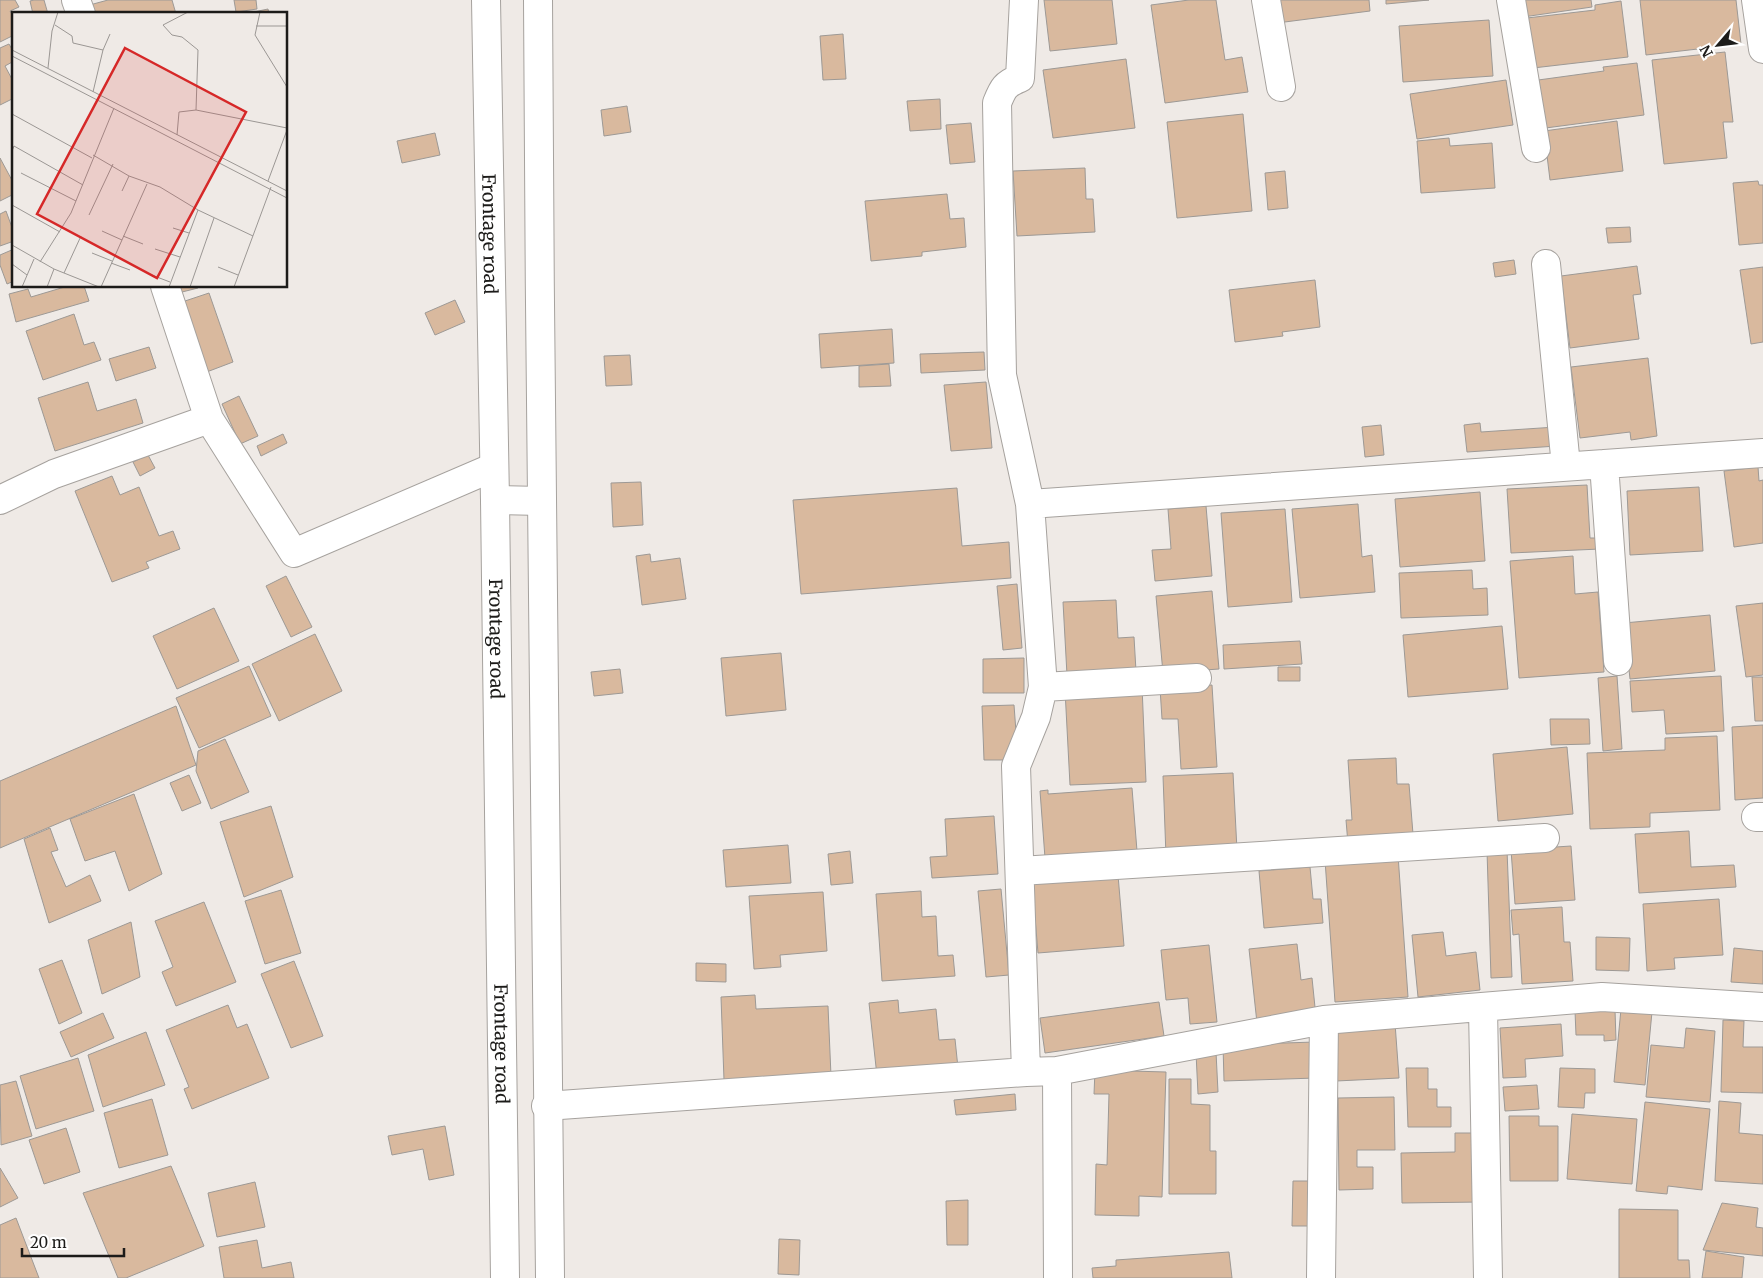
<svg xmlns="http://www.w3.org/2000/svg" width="1763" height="1278" font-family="Merriweather,serif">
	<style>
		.building { fill: #d9b99e; stroke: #9d9995 }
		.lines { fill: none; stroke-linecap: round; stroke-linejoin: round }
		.street-casing { stroke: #a6a29e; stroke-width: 30 }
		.secondary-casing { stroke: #a6a29e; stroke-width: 30 }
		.street { stroke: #fff; stroke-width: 28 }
		.secondary { stroke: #fff; stroke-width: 28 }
		.labels { text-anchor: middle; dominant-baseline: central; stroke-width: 4; stroke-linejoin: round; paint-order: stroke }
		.street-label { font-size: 18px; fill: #1c1b19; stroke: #fff }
		.inset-road { fill: none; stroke: #9b9794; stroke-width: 1 }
		.view { fill: #d62828; fill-opacity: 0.15; stroke: #d62828; stroke-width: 2.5 }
		.inset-edge { fill: none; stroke: #1c1b19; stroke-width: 2.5 }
	</style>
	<rect width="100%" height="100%" fill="#efeae6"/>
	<path class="building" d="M 0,0 L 15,0 L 19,7 L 10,11 L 14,18 L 14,35 L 0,42 Z
		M 34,0 L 44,0 L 48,14 L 33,14 L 30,1 Z
		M 108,0 L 172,0 L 176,14 L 89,14 L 86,6 Z
		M 234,0 L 256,0 L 257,9 L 236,12 Z
		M 1044,0 L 1112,0 L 1117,44 L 1050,51 Z
		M 1189,0 L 1216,0 L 1225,60 L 1242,57 L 1248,92 L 1165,103 L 1151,5 Z
		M 1274,0 L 1369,0 L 1370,11 L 1277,23 Z
		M 1386,0 L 1429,0 L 1386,4 Z
		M 1520,0 L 1591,0 L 1592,7 L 1523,17 Z
		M 1640,0 L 1736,0 L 1741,44 L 1646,55 Z
		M 1621,1 L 1628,57 L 1533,68 L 1527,18 L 1595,10 L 1595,5 Z
		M 268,9 L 269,14 L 244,14 Z
		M 1489,20 L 1493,76 L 1403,82 L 1399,26 Z
		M 843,34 L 846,79 L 823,80 L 820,36 Z
		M 9,44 L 14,53 L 14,61 L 5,66 L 14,83 L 14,98 L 0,105 L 0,48 Z
		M 1725,52 L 1733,122 L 1723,122 L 1727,158 L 1664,164 L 1652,60 Z
		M 1126,59 L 1135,128 L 1053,138 L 1043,70 Z
		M 1637,63 L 1644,115 L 1538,129 L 1531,81 L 1604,71 L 1603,67 Z
		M 1506,80 L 1513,125 L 1417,139 L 1410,94 Z
		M 940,99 L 941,129 L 910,131 L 907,101 Z
		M 627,106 L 631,132 L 604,136 L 601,110 Z
		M 1243,114 L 1252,211 L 1177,218 L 1167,122 Z
		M 1617,121 L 1623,171 L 1550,180 L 1544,131 Z
		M 971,123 L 975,162 L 950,164 L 946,125 Z
		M 435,133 L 440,155 L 402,163 L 397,141 Z
		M 1449,138 L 1450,146 L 1492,143 L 1495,188 L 1421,193 L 1417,141 Z
		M 0,158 L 14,184 L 14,194 L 0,201 Z
		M 1085,168 L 1086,199 L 1093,199 L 1095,232 L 1017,236 L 1013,171 Z
		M 1285,171 L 1288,208 L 1268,210 L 1265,173 Z
		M 1758,181 L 1759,185 L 1763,185 L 1763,243 L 1739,245 L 1733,183 Z
		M 947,194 L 950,219 L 964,218 L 966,247 L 922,252 L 922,256 L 871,261 L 865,201 Z
		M 6,211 L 14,233 L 14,241 L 0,246 L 0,214 Z
		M 1630,227 L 1631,242 L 1608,243 L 1606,228 Z
		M 14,249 L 14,281 L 7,284 L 0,265 L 0,255 Z
		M 1514,260 L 1516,274 L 1495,277 L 1493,263 Z
		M 1637,266 L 1641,294 L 1633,295 L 1639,339 L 1570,348 L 1561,276 Z
		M 1763,267 L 1763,342 L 1751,344 L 1740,270 Z
		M 1315,280 L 1320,327 L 1282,332 L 1283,336 L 1235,342 L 1229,290 Z
		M 68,286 L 84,286 L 89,301 L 16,322 L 9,294 L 28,289 L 31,297 Z
		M 176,286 L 198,286 L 198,288 L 178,293 Z
		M 209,293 L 233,362 L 204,373 L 179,303 Z
		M 455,300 L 465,322 L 435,335 L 425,313 Z
		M 74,314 L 84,345 L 94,342 L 101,360 L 43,380 L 26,331 Z
		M 892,329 L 894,363 L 821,368 L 819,334 Z
		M 149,347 L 156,368 L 116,381 L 109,359 Z
		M 984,352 L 985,370 L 921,373 L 920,354 Z
		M 630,355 L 632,385 L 606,386 L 604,356 Z
		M 1648,358 L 1657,436 L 1631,440 L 1630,432 L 1580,438 L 1571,367 Z
		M 889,364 L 891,386 L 859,387 L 859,366 Z
		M 88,382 L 97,411 L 136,399 L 143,423 L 55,451 L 38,398 Z
		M 986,382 L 992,448 L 951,451 L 944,385 Z
		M 239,396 L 258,436 L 240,444 L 222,404 Z
		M 1480,423 L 1481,432 L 1556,427 L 1557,446 L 1467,452 L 1464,425 Z
		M 1381,425 L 1384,455 L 1365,457 L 1362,427 Z
		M 283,434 L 287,443 L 261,456 L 257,446 Z
		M 148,455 L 155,468 L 140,476 L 133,462 Z
		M 1758,467 L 1759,481 L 1763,480 L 1763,543 L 1734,547 L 1724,471 Z
		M 112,476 L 120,495 L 139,487 L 159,536 L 173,531 L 180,549 L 146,562 L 149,568 L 112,582 L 75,491 Z
		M 641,482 L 643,525 L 613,527 L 611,483 Z
		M 1587,485 L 1590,538 L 1600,538 L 1600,549 L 1511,553 L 1507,489 Z
		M 1699,487 L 1703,551 L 1630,555 L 1627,491 Z
		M 957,488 L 962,546 L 1009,542 L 1011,578 L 801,594 L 793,500 Z
		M 1480,492 L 1485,561 L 1400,567 L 1395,499 Z
		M 1358,504 L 1362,557 L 1372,555 L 1375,592 L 1300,598 L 1292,509 Z
		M 1206,506 L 1212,576 L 1155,581 L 1152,550 L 1171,549 L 1168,509 Z
		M 1285,509 L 1292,602 L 1228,607 L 1221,513 Z
		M 650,554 L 651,562 L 680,558 L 686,599 L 642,605 L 636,556 Z
		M 1573,556 L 1575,594 L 1598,592 L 1604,672 L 1519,678 L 1510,561 Z
		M 1472,570 L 1473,589 L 1487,588 L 1488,615 L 1401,618 L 1399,573 Z
		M 286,576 L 312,627 L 291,637 L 266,586 Z
		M 1017,584 L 1022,648 L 1003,650 L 997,586 Z
		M 1212,591 L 1219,669 L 1163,673 L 1156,596 Z
		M 1116,600 L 1118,638 L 1134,637 L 1136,671 L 1067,675 L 1063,602 Z
		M 1763,603 L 1763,675 L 1746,677 L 1736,606 Z
		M 214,608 L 239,661 L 177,689 L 153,636 Z
		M 1710,615 L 1715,671 L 1630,679 L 1624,623 Z
		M 1502,626 L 1508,689 L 1408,697 L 1403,635 Z
		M 315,634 L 342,691 L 279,721 L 252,664 Z
		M 1300,641 L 1302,664 L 1224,669 L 1223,645 Z
		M 781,653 L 786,710 L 726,716 L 721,658 Z
		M 1024,658 L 1024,693 L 983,693 L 983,659 Z
		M 249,666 L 271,716 L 199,748 L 176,698 Z
		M 1278,667 L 1300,667 L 1300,681 L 1278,681 Z
		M 620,669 L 623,693 L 594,696 L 591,672 Z
		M 1617,676 L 1622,749 L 1603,751 L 1598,678 Z
		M 1721,676 L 1724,731 L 1666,734 L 1664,710 L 1632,712 L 1630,681 Z
		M 1752,677 L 1763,677 L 1763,721 L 1755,721 Z
		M 1212,685 L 1217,767 L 1181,769 L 1178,719 L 1162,719 L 1160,688 Z
		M 1142,686 L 1146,782 L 1070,785 L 1065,690 Z
		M 1014,705 L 1016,732 L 1003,760 L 984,760 L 982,706 Z
		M 176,706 L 196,765 L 0,848 L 0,781 Z
		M 1550,719 L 1589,719 L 1590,744 L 1551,745 Z
		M 1763,725 L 1763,798 L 1735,800 L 1732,727 Z
		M 1717,736 L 1720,810 L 1650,813 L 1650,827 L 1590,829 L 1587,753 L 1665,750 L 1665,738 Z
		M 225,739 L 249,792 L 211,809 L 196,771 L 198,751 Z
		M 1567,747 L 1573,814 L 1498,821 L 1493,754 Z
		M 1396,758 L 1397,784 L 1409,784 L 1413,834 L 1348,844 L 1346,820 L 1352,820 L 1348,760 Z
		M 1233,773 L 1237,850 L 1166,856 L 1163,776 Z
		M 189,775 L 201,803 L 182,811 L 170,783 Z
		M 1132,788 L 1137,851 L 1045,858 L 1040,791 L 1048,790 L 1048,794 Z
		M 134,794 L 162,874 L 129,891 L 115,851 L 85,861 L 70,819 Z
		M 271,806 L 293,877 L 244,897 L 220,822 Z
		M 994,816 L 998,874 L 932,878 L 930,857 L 947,856 L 945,819 Z
		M 50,828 L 58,850 L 51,852 L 66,887 L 90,875 L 101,901 L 49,923 L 24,839 Z
		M 1689,831 L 1691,867 L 1734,865 L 1736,887 L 1639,893 L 1635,834 Z
		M 788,845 L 791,883 L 726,887 L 723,850 Z
		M 1571,846 L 1575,900 L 1515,904 L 1511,850 Z
		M 1507,850 L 1512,977 L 1491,978 L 1487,851 Z
		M 850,851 L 853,883 L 831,885 L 828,854 Z
		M 1398,855 L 1408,997 L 1335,1002 L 1325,860 Z
		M 1310,867 L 1313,899 L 1321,899 L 1323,923 L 1264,928 L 1259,871 Z
		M 1118,875 L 1124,946 L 1038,953 L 1032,882 Z
		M 1001,889 L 1009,975 L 986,977 L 978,891 Z
		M 281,890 L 301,953 L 265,964 L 245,901 Z
		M 921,891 L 922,917 L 936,916 L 938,956 L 953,955 L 955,976 L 882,981 L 876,894 Z
		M 823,892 L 827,951 L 780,955 L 781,967 L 754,969 L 749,896 Z
		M 1719,899 L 1723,955 L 1674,958 L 1675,969 L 1647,971 L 1643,904 Z
		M 204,902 L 236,982 L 176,1006 L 162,972 L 173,967 L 155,921 Z
		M 1562,907 L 1564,942 L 1570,942 L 1573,981 L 1522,984 L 1519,934 L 1513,935 L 1511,910 Z
		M 131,922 L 140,977 L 102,994 L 88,940 Z
		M 1443,932 L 1446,956 L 1476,952 L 1480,990 L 1418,997 L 1412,935 Z
		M 1596,937 L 1630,938 L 1629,971 L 1596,970 Z
		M 1297,944 L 1301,980 L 1312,978 L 1316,1017 L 1257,1023 L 1249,949 Z
		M 1209,945 L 1217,1022 L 1190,1024 L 1188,998 L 1166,1000 L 1161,950 Z
		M 1734,948 L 1763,951 L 1763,984 L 1731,982 Z
		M 62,960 L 82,1013 L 59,1024 L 39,969 Z
		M 294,961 L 323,1036 L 291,1048 L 261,974 Z
		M 696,963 L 726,964 L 726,982 L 696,981 Z
		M 755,995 L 756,1009 L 828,1006 L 831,1076 L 724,1080 L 721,997 Z
		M 898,1000 L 899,1013 L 936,1009 L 939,1040 L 955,1039 L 958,1068 L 877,1076 L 869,1003 Z
		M 1159,1002 L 1164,1036 L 1045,1053 L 1040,1018 Z
		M 228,1005 L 237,1028 L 247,1024 L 269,1078 L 192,1109 L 184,1089 L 189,1087 L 166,1030 Z
		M 1621,1009 L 1652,1012 L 1645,1085 L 1614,1082 Z
		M 1615,1010 L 1616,1040 L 1604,1041 L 1604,1035 L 1576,1035 L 1575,1011 Z
		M 103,1013 L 114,1038 L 71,1057 L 60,1032 Z
		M 1723,1020 L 1744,1021 L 1743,1047 L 1763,1047 L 1763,1093 L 1721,1092 Z
		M 1395,1023 L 1399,1078 L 1336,1081 L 1333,1026 Z
		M 1561,1024 L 1563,1056 L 1525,1059 L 1526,1077 L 1503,1078 L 1500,1028 Z
		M 1686,1028 L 1715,1031 L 1710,1102 L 1646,1097 L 1651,1045 L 1684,1048 Z
		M 146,1032 L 165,1085 L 103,1107 L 88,1055 Z
		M 1315,1042 L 1316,1078 L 1224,1081 L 1223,1045 Z
		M 1216,1052 L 1218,1092 L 1198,1094 L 1196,1053 Z
		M 78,1058 L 94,1111 L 36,1129 L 20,1076 Z
		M 1406,1068 L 1428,1068 L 1428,1089 L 1437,1089 L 1437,1107 L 1451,1107 L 1451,1127 L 1408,1127 Z
		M 1560,1068 L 1595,1069 L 1595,1093 L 1585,1093 L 1584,1108 L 1558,1107 Z
		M 1095,1070 L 1166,1072 L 1162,1197 L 1139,1196 L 1139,1216 L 1095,1215 L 1096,1164 L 1107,1165 L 1109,1094 L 1094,1094 Z
		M 1169,1079 L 1191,1079 L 1191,1104 L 1210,1105 L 1210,1151 L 1216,1151 L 1216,1194 L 1169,1194 Z
		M 16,1081 L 32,1136 L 1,1145 L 0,1085 Z
		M 1537,1085 L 1539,1109 L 1505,1111 L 1503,1087 Z
		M 1015,1094 L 1016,1110 L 956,1115 L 954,1100 Z
		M 1394,1097 L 1395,1150 L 1357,1150 L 1357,1167 L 1373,1167 L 1373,1189 L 1339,1190 L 1338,1098 Z
		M 152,1099 L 168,1155 L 119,1168 L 104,1113 Z
		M 1719,1101 L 1741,1103 L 1739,1133 L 1763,1135 L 1763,1184 L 1715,1181 Z
		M 1645,1102 L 1710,1109 L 1702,1190 L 1668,1186 L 1667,1194 L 1636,1191 Z
		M 1572,1114 L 1637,1119 L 1632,1184 L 1567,1179 Z
		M 1509,1116 L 1539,1116 L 1539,1126 L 1558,1126 L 1558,1181 L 1510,1181 Z
		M 445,1126 L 454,1175 L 429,1180 L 423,1149 L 392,1155 L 388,1136 Z
		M 66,1128 L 80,1172 L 44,1184 L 29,1140 Z
		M 1455,1133 L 1480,1133 L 1481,1202 L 1402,1203 L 1401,1153 L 1455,1152 Z
		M 171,1166 L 204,1246 L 126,1278 L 118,1278 L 83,1193 Z
		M 0,1168 L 18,1198 L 0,1207 Z
		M 1293,1181 L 1316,1181 L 1315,1226 L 1292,1226 Z
		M 255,1182 L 265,1227 L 217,1237 L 208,1193 Z
		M 968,1200 L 968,1245 L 947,1245 L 946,1201 Z
		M 1722,1203 L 1758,1208 L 1756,1227 L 1763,1228 L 1763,1256 L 1703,1250 Z
		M 1619,1209 L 1678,1210 L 1678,1260 L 1689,1260 L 1690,1278 L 1619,1278 Z
		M 16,1218 L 39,1278 L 0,1278 L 0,1225 Z
		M 779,1239 L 800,1240 L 799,1275 L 778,1274 Z
		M 257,1240 L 262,1268 L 291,1262 L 294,1278 L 224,1278 L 219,1247 Z
		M 1706,1251 L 1744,1257 L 1742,1278 L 1702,1278 Z
		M 1229,1252 L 1232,1278 L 1093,1278 L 1092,1268 L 1116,1266 L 1116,1260 Z"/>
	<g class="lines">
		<defs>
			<path id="street" d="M 76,0 L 81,14
				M 1024,0 L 1020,78 C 1005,84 1003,88 997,103 L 1002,375 L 1030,504 L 1043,687 L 1036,717 L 1016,766 L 1026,1072
				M 1266,0 L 1281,87
				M 1511,0 L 1536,148
				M 1756,0 L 1763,49
				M 1546,264 L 1566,466
				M 165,286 L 209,419 L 294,553 L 494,467
				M 1604,464 L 1618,661
				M 0,500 L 54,474 L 209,419
				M 1030,504 L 1763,453
				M 1043,687 L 1197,678
				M 1756,817 L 1763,817
				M 1020,871 L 1545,838
				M 1483,1008 L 1488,1278
				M 1057,1071 L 1058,1278
				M 546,1106 L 1026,1072 L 1057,1071 L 1324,1020 L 1602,997 L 1763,1007
				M 1321,1278 L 1324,1020"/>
			<g id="secondary">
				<path id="s1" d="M 486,0 L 495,500 L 505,1278"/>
				<path d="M 538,0 C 541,426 542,852 550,1278"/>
				<path d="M 495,500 L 541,501"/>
			</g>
		</defs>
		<use href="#street" class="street-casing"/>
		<use href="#secondary" class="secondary-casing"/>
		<use href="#street" class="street"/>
		<use href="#secondary" class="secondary"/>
	</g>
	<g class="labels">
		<g class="street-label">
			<text stroke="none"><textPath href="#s1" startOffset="234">Frontage road</textPath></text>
			<text stroke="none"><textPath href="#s1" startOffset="639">Frontage road</textPath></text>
			<text stroke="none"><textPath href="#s1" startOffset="1044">Frontage road</textPath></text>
		</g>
	</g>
	<g transform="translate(12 12)">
		<rect width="275" height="275" fill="#efeae6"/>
		<path class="inset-road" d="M 176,0 L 151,13 L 160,23 L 170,25 L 186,38 L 184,98M 248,0 L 243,23 L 275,75M 43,13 L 60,24 L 61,31 L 91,38M 244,14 L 275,14M 0,38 L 275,179M 0,44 L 275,186M 36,56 L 40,19 L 46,0M 81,80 L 91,38 L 98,22M 0,102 L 80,146M 165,123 L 167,100 L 184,98 L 275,116M 0,139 L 2,134 L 71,173M 81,143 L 117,164 L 148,175 L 186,198 L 241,224M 9,161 L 64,189M 256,169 L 275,118M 110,179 L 117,164M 0,193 L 48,220M 77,203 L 101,152M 161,216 L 177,221M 90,219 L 110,228M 111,224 L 131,232M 0,233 L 42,257 L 87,275M 143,237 L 168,245M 80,241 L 100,249M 28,250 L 59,201 L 102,96M 99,251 L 118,258M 0,252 L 15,263M 206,255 L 226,263M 52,261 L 69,224M 137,262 L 158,270M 10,275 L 22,247M 35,275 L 42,257M 89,275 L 135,172M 157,275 L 186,198M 178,275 L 202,206M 222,275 L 259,175"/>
		<path class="view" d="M 113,36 L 234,100 L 145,266 L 25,202 Z"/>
		<rect width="275" height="275" class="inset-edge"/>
	</g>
	<g transform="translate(1718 45) rotate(242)" stroke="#ffffff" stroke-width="4" paint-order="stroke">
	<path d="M0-4L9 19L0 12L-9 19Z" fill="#1c1b19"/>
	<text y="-8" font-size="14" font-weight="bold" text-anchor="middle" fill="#1c1b19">N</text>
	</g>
	<path d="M22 1248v8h102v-8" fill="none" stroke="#1c1b19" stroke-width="2.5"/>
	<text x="30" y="1248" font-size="15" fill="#1c1b19" stroke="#ffffff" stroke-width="4" paint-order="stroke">20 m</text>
</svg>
